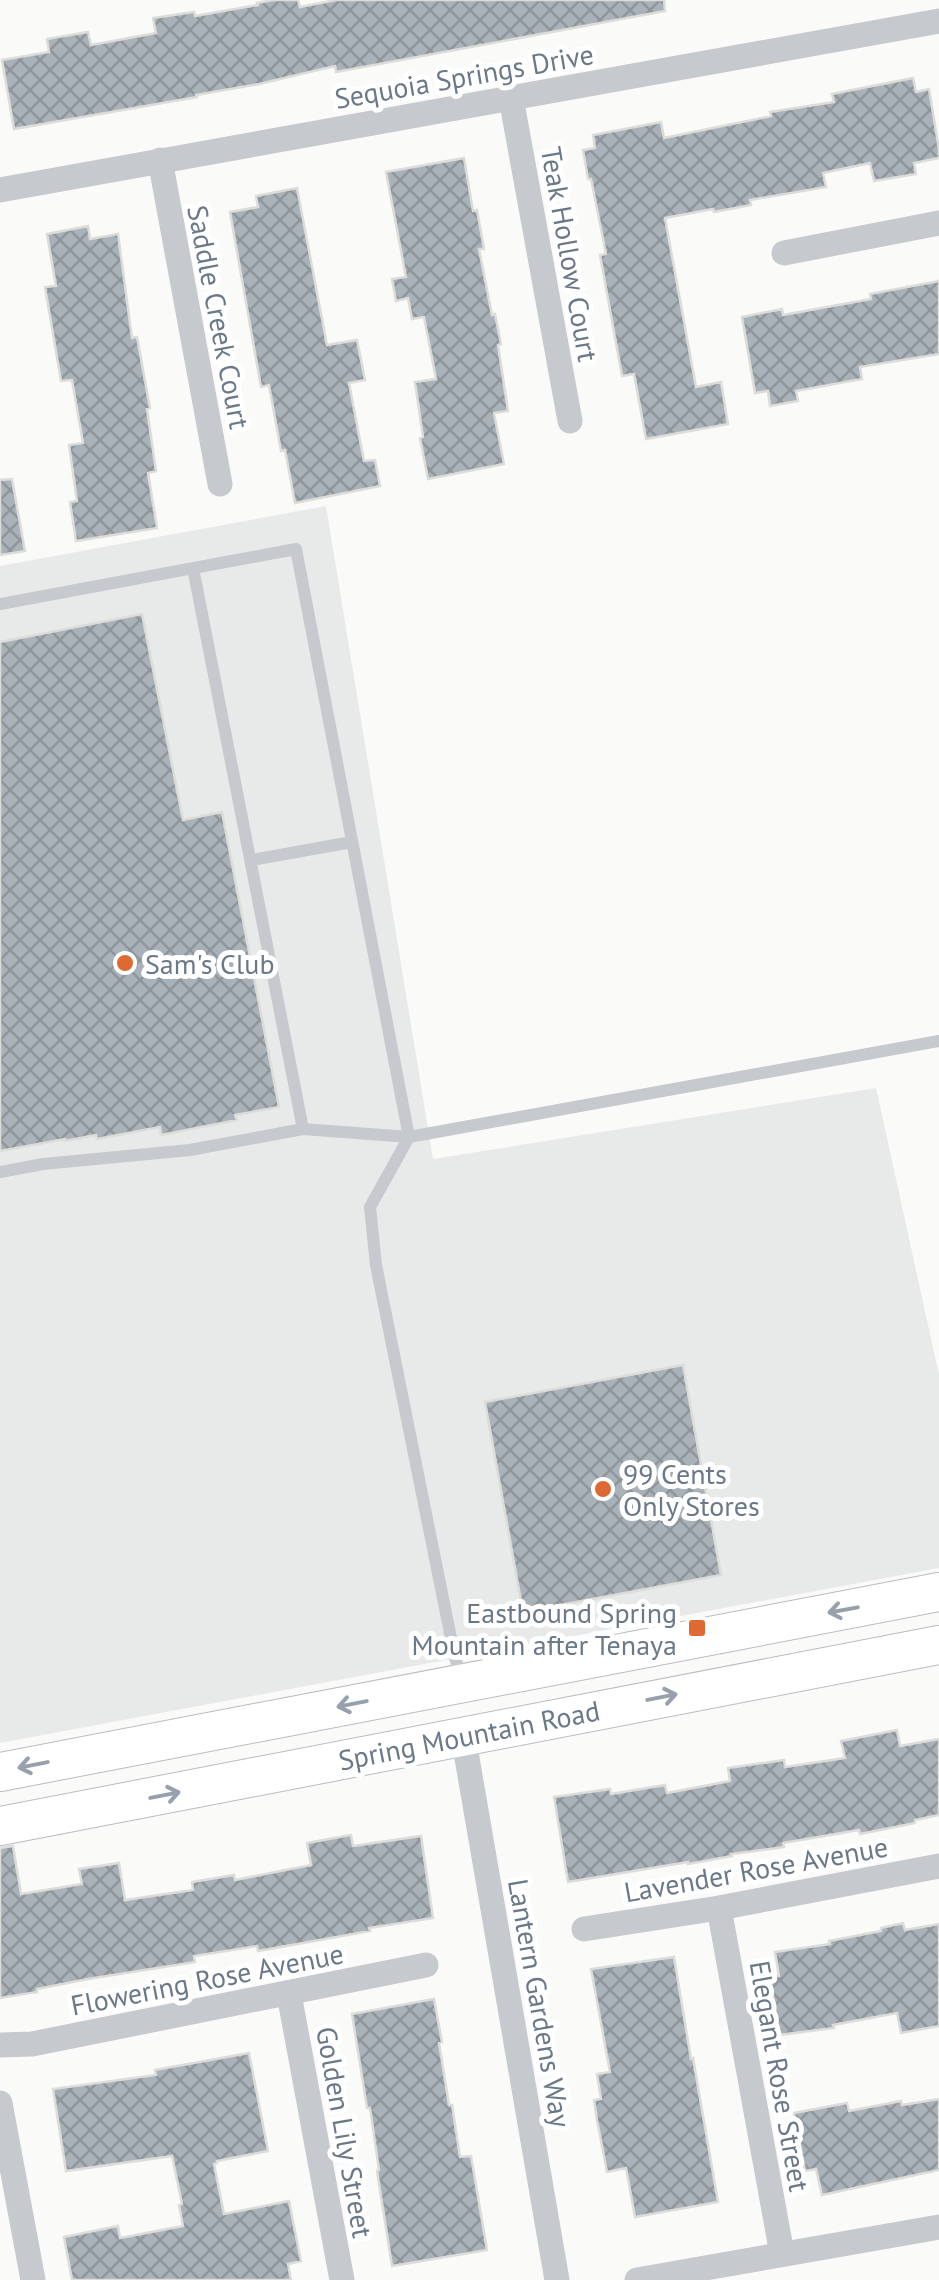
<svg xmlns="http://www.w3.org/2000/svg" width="939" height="2280" font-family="'PT Sans',sans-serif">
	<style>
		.built { fill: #e8e9e9 }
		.building { fill: url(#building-cross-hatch); stroke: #dcdcda; stroke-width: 2.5 }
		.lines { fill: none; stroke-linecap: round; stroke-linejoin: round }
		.secondary-casing { stroke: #b8bdc2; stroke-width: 40 }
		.service { stroke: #c6c9cd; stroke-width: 12 }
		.minor { stroke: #c6c9cd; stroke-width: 25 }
		.secondary { stroke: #fff; stroke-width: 38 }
		.oneway { stroke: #97a0ac }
		.poi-dot { fill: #de6933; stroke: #fff; stroke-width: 4 }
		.labels { text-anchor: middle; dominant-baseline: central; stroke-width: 10; stroke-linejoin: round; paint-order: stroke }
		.street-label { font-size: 28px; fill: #6a7888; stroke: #fff }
		.poi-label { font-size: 28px; fill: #6a7888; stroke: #fff; text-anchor: start }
	</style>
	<defs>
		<pattern id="building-cross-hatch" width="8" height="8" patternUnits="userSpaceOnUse" patternTransform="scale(2.5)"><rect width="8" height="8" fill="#aab2b9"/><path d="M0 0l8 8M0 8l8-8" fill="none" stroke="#8e969c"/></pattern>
	</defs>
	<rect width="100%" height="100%" fill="#fafaf8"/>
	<path class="built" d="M 326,506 L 433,1159 L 876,1088 L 939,1375 L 939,1568 L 0,1743 L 0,566 Z"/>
	<path class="building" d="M 273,0 L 298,0 L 300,7 L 336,0 L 664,0 L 665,11 L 336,72 L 335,66 L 259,84 L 196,95 L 197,97 L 14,129 L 2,60 L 49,52 L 47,39 L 88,32 L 91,45 L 156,33 L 153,18 L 194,12 L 195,16 L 258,5 L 257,3 Z
		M 913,78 L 916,92 L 929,89 L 939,149 L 939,158 L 914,163 L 916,174 L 874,181 L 870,163 L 823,173 L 826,187 L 750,200 L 751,205 L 714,212 L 713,209 L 665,218 L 696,387 L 721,382 L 728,424 L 646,439 L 634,374 L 622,376 L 600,255 L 606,254 L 591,179 L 588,179 L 583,150 L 595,148 L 593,135 L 661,122 L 664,138 L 771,116 L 770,112 L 834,102 L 832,94 Z
		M 464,158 L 473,211 L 477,210 L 484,249 L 479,249 L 492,315 L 495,314 L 501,344 L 498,345 L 508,411 L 494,413 L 504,464 L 428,479 L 420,438 L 423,437 L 415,382 L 436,379 L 424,317 L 412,319 L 408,298 L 396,301 L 392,279 L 406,277 L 386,172 Z
		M 297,188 L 327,345 L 357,340 L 365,380 L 349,383 L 364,461 L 375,460 L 380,486 L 295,503 L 285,450 L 281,451 L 269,385 L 261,387 L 230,212 L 258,207 L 256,196 Z
		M 88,226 L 90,239 L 118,234 L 132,338 L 137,337 L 150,408 L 147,409 L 156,471 L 148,473 L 157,528 L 76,541 L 70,502 L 77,501 L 69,445 L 83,443 L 72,380 L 61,381 L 45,287 L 56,286 L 47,234 Z
		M 939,281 L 939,354 L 860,367 L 862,379 L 796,391 L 798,401 L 770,406 L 768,391 L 755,393 L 742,317 L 782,309 L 783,315 L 871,299 L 870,294 Z
		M 12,479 L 25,551 L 0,555 L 0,480 Z
		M 142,614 L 183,820 L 222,812 L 279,1107 L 235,1115 L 237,1120 L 161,1135 L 160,1127 L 97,1139 L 96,1135 L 65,1141 L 65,1139 L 0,1151 L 0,642 Z
		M 683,1365 L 721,1575 L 523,1612 L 485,1402 Z
		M 897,1730 L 900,1746 L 939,1739 L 939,1815 L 915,1820 L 915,1823 L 860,1834 L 859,1830 L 783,1843 L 784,1847 L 731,1854 L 732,1856 L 688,1864 L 688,1862 L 568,1882 L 554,1797 L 610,1789 L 611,1794 L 665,1785 L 667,1793 L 730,1781 L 728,1768 L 784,1760 L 785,1767 L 845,1758 L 841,1741 Z
		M 351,1835 L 353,1846 L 421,1836 L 433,1918 L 369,1928 L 370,1931 L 258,1951 L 257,1946 L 194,1956 L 195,1962 L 88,1979 L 37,1989 L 37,1992 L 0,1998 L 0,1848 L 13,1846 L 21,1894 L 82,1884 L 79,1869 L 119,1863 L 125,1900 L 193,1890 L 192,1882 L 234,1875 L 235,1880 L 311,1865 L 307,1843 Z
		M 903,1923 L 905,1930 L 939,1924 L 939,2026 L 901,2033 L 897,2013 L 833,2025 L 834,2028 L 779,2035 L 770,1977 L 779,1976 L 775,1952 L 830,1944 L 829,1941 L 881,1931 L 881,1928 Z
		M 674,1957 L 691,2059 L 693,2058 L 718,2202 L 635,2217 L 626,2168 L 607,2172 L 597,2120 L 594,2100 L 601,2099 L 597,2074 L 610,2072 L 591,1969 Z
		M 434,1999 L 442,2042 L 439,2043 L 449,2105 L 452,2105 L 460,2157 L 471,2156 L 487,2250 L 392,2266 L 377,2171 L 379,2170 L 370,2108 L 367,2108 L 352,2014 Z
		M 249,2053 L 268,2151 L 217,2161 L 217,2163 L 214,2164 L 224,2214 L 289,2201 L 301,2261 L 288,2264 L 291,2280 L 72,2280 L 64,2237 L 118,2226 L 120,2238 L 183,2226 L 179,2205 L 182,2204 L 172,2156 L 66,2171 L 53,2089 L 156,2075 L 155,2070 Z
		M 939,2099 L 939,2170 L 822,2195 L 816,2169 L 805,2171 L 794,2113 L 847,2103 L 849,2111 L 901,2101 L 902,2105 Z"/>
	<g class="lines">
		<defs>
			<path id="secondary" d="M 0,1772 L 939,1592
				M 0,1826 L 939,1645"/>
		</defs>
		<use href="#secondary" class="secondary-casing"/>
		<path class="service" d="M 193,568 L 303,1129
			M 0,604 L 296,549 L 409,1137 L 370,1207 L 376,1265 L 455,1658 L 463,1680
			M 252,860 L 352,842
			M 0,1172 L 43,1164 L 190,1150 L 303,1129 L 409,1137 L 939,1041"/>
		<path class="minor" d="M 511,98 L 570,421
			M 160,160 L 220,484
			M 0,190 L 939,21
			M 784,253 L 939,223
			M 463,1735 L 557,2280
			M 719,1908 L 782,2254
			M 584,1929 L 719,1908 L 939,1866
			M 289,1994 L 342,2280
			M 0,2045 L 32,2044 L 426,1965
			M 0,2103 L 33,2280
			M 637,2280 L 939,2227"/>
		<use href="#secondary" class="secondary"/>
	</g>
	<defs><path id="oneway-shaft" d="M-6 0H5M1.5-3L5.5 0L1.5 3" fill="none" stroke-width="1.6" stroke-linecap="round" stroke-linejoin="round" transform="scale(2.5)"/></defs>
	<g class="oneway">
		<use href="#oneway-shaft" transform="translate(843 1610) rotate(170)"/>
		<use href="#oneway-shaft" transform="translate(662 1697) rotate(-11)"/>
		<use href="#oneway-shaft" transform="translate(352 1704) rotate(169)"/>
		<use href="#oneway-shaft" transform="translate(33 1765) rotate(169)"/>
		<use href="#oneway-shaft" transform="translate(165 1795) rotate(-11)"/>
	</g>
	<g class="poi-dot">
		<circle cx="125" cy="963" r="10"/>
		<circle cx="603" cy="1489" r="10"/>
		<rect x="687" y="1618" width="20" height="20" rx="5"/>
	</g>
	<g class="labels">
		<g class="street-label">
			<text transform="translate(464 76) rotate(-10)">Sequoia Springs Drive</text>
			<text transform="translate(570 254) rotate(80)">Teak Hollow Court</text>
			<text transform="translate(219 317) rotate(79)">Saddle Creek Court</text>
			<text transform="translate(469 1735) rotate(-11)">Spring Mountain Road</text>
			<text transform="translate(756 1869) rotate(-10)">Lavender Rose Avenue</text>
			<text transform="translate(207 1979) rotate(-11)">Flowering Rose Avenue</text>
			<text transform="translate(540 2003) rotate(80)">Lantern Gardens Way</text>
			<text transform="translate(780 2076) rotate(80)">Elegant Rose Street</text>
			<text transform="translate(345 2132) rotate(80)">Golden Lily Street</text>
		</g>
		<g class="poi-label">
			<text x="145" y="963">Sam's Club</text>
			<text x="623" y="1473">99 Cents<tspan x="623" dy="32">Only Stores</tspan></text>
			<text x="677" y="1612" text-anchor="end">Eastbound Spring<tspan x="677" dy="32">Mountain after Tenaya</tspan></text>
		</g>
	</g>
</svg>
